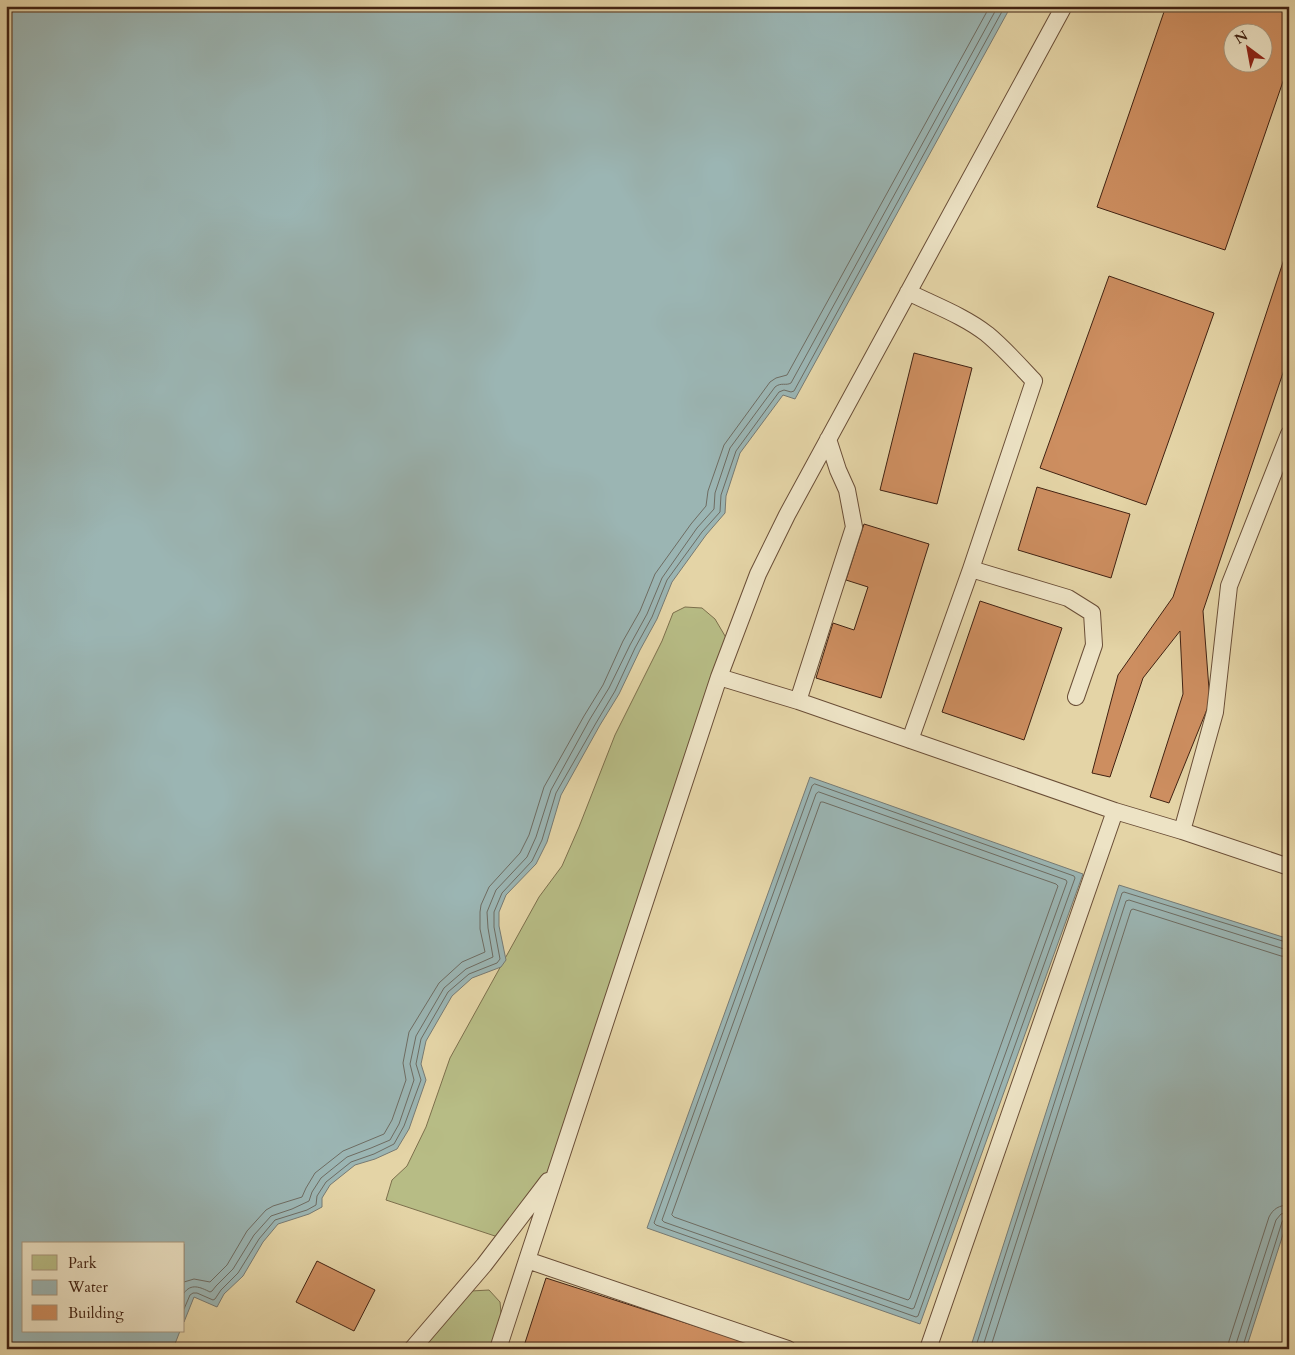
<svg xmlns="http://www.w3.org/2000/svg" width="1295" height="1355" font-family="Cardo,serif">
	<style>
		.green { fill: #b7bc85; stroke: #7c6f4c }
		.water { fill: #9bb5b3; stroke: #777a73 }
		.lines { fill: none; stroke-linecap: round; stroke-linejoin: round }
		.shore { stroke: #6e6c62; stroke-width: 1 }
		.building { fill: #cd8e60; stroke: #412212; fill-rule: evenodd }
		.service-casing { stroke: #6a4e37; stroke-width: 18 }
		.service { stroke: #ede3c5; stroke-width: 16 }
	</style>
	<rect width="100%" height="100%" fill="#e4d4a6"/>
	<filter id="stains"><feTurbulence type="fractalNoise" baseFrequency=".004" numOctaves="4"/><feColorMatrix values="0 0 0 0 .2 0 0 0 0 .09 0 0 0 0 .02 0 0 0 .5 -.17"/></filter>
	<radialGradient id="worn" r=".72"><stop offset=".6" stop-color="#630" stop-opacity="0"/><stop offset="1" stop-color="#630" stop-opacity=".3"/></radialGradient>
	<path class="green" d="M 685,607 L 702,608 L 715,619 L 728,641 L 556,1171 L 501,1238 L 386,1200 L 392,1180 L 407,1166 L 426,1127 L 450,1058 L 539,897 L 562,866 L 579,827 L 615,735 L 662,641 L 673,613 Z
		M 489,1290 L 500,1302 L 503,1335 L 498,1349 L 424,1349 L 453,1301 L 471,1291 Z"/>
	<path class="water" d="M 6,6 L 1011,6 L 795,399 L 783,395 L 740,453 L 726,496 L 725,513 L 706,535 L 672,582 L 657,619 L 640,650 L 619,694 L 600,725 L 561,795 L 547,842 L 536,864 L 506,895 L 499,912 L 499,926 L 506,960 L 501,967 L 472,978 L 452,996 L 426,1041 L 421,1064 L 426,1080 L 409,1129 L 397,1149 L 375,1159 L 355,1165 L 330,1185 L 322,1198 L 322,1207 L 309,1214 L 278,1224 L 263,1242 L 243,1276 L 224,1294 L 217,1307 L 194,1297 L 184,1322 L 184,1244 L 24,1244 L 24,1331 L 180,1331 L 173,1349 L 6,1349 Z
		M 810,777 L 1083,874 L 920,1324 L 647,1228 Z
		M 1119,885 L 1289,939 L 1289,1216 L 1246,1349 L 970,1349 Z"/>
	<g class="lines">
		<path class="shore" d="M 815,784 L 1074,876 L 1075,878 L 918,1316 L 916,1317 L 656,1225 L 654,1223 L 812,786 Z
			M 819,792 L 1066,880 L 1067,882 L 914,1308 L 912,1309 L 664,1222 L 662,1220 L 816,794 Z
			M 821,802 L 823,802 L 1056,884 L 1058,886 L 910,1298 L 908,1300 L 674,1217 L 672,1215 Z
			M 184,1282 L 194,1279 L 210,1282 L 227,1265 L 247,1231 L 266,1210 L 273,1206 L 302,1197 L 306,1188 L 315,1173 L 343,1151 L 384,1134 L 392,1120 L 406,1080 L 403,1063 L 409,1032 L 439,983 L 462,962 L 485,952 L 480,929 L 480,912 L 481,905 L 489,887 L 520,853 L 529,835 L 544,787 L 584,716 L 603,685 L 623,641 L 640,611 L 655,574 L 691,524 L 706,506 L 708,491 L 724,445 L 770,382 L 776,378 L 787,375 L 990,6
			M 184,1293 C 191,1283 200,1287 210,1292 L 212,1291 L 216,1286 L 233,1269 L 254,1235 L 271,1216 L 292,1209 L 309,1201 L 312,1192 L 321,1178 L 347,1157 L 371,1148 L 390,1140 L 399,1124 L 414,1080 L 410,1064 L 416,1036 L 444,988 L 466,969 L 493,957 L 488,928 L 487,912 L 496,890 L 527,857 L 536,837 L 551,790 L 590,719 L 609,688 L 630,645 L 647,614 L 662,578 L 697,528 L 714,509 L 715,493 L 730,448 L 775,387 C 781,382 786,386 791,383 L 998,6
			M 184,1309 L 190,1295 L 193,1293 L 197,1293 L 213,1300 L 215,1299 L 221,1290 L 238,1273 L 259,1239 L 275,1220 L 307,1210 L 316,1205 L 317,1196 L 326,1182 L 351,1162 L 374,1154 L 394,1144 L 404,1126 L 421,1080 L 416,1064 L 421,1039 L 448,992 L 469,974 L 497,963 L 500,959 L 494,927 L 494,912 L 502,893 L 532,861 L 542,840 L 556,793 L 596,723 L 615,691 L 635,648 L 652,617 L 667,580 L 702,532 L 720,512 L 721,495 L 736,451 L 779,392 L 784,390 L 791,392 L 794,391 L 1005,6
			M 975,1349 L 1122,893 L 1124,892 L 1289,943
			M 982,1349 L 1126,901 L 1129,900 L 1284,949 L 1289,949
			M 990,1349 L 1131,910 L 1133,909 L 1281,956 L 1289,957
			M 1228,1349 L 1229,1341 L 1269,1217 C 1273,1209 1279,1205 1289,1205
			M 1236,1349 L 1236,1344 L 1276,1220 L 1281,1214 L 1289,1212
			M 1242,1349 L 1282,1222 L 1284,1219 L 1289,1218"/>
	</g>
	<path class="building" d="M 1166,6 L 1289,6 L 1289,64 L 1225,250 L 1097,207 ZM 1232,32 L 1262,32 L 1262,62 L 1232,62 Z
		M 1289,244 L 1289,355 L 1203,611 L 1210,702 L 1169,803 L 1150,797 L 1183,694 L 1180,631 L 1143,678 L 1110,777 L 1092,773 L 1118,675 L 1173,597 Z
		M 1109,276 L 1214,313 L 1146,505 L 1040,468 Z
		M 914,353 L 972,368 L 937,504 L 880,490 Z
		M 1037,487 L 1130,514 L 1111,578 L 1018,550 Z
		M 864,524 L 929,544 L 881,698 L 816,678 L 833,623 L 854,630 L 868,587 L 846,580 Z
		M 980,601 L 1062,628 L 1024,740 L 942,712 Z
		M 317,1261 L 375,1290 L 354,1331 L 296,1302 Z
		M 546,1278 L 767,1349 L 523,1349 Z"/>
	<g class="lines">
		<defs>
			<path id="service" d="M 908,292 C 934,305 964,316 987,334 C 1004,348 1019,365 1034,381 L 971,569 L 910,740
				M 971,569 L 1068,598 L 1092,613 L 1094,645 L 1076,697
				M 719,677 L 798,701 L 1115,811 L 1182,831 L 1289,867
				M 798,701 L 854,527 L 847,490 L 838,470 L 828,439
				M 1182,831 L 1215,712 L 1229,586 L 1289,434
				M 527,1260 L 788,1349
				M 412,1349 L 484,1265 L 548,1181
				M 498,1349 L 527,1260 L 719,677 L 758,574 L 787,515 L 1064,6
				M 928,1349 L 1115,811"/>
		</defs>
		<use href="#service" class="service-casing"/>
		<use href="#service" class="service"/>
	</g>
	<rect width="1295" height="1355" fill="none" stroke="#e4d4a6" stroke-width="25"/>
	<rect x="8" y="8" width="1280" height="1340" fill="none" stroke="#412212" stroke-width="2.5"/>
	<rect x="12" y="12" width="1270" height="1330" fill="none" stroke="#412212"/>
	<rect x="22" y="1242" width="162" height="90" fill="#ede3c5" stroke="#a8967d"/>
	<rect x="32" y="1255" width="25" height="15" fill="#b7bc85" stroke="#a8967d"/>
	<text x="68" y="1268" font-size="15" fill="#412212">Park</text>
	<rect x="32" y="1280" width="25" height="15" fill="#9bb5b3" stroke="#a8967d"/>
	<text x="68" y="1292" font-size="15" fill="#412212">Water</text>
	<rect x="32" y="1305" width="25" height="15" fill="#cd8e60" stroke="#a8967d"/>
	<text x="68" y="1318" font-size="15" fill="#412212">Building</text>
	<g transform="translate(1248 48) rotate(328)"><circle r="24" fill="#ede3c5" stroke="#a8967d"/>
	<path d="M0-4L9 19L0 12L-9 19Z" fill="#8f2418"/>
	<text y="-8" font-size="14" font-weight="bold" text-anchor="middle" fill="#412212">N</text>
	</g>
	<rect width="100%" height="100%" filter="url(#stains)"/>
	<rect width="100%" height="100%" fill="url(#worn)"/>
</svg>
